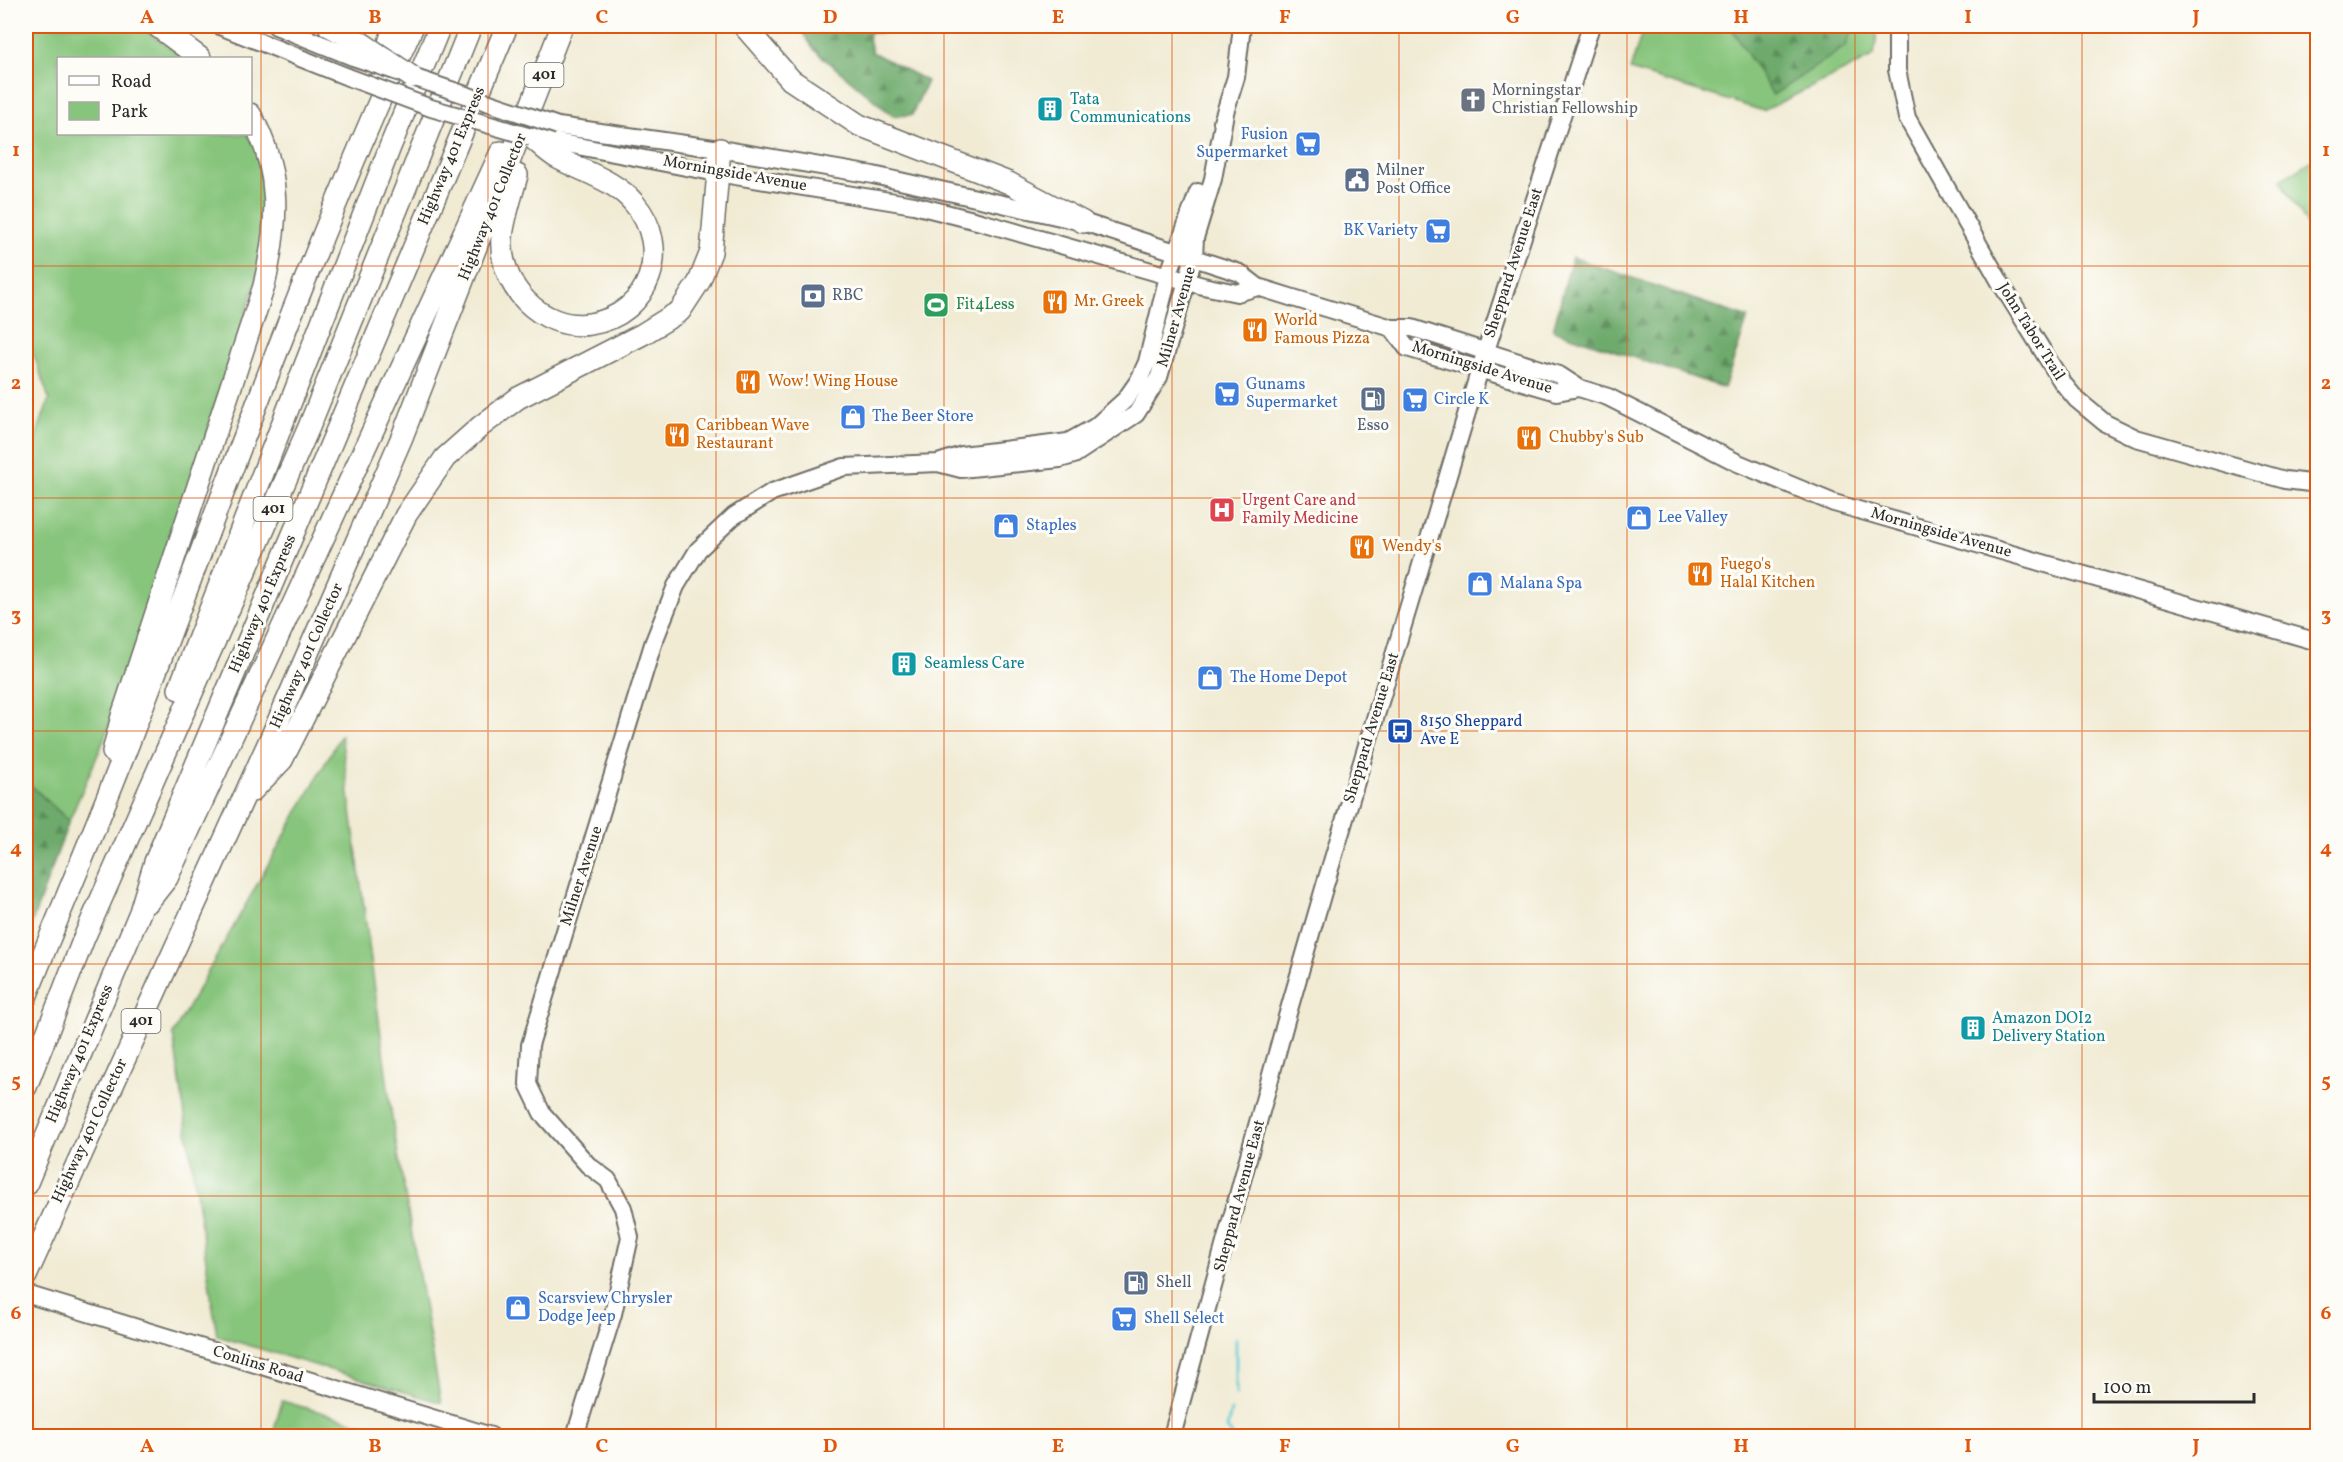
<svg xmlns="http://www.w3.org/2000/svg" width="2343" height="1462" font-family="Vollkorn,serif">
	<style>
		.green { fill: #87c57c; stroke: #597854; stroke-width: 1.5 }
		.forest { fill: url(#forest-firs); stroke: #4c6a4c; stroke-width: 1.5 }
		.lines { fill: none; stroke-linecap: round; stroke-linejoin: round }
		.stream { stroke: #5bc8d3; stroke-width: 3 }
		.secondary-casing { stroke: #706e66; stroke-width: 20 }
		.highway-casing { stroke: #706e66; stroke-width: 24 }
		.secondary { stroke: #fff; stroke-width: 16 }
		.highway { stroke: #fff; stroke-width: 21 }
		.secondary-bridge-casing { stroke: #706e66; stroke-width: 20; stroke-linecap: butt }
		.highway-bridge-casing { stroke: #706e66; stroke-width: 24; stroke-linecap: butt }
		.secondary-bridge { stroke: #fff; stroke-width: 16 }
		.highway-bridge { stroke: #fff; stroke-width: 21 }
		.grid { fill: none; stroke: #df570e; stroke-width: 1.5; stroke-opacity: 0.55 }
		.labels { text-anchor: middle; dominant-baseline: central; stroke-width: 6; stroke-linejoin: round; paint-order: stroke }
		.shield { fill: #fdfcf7; stroke: #6a6a68; stroke-width: 1.5 }
		.shield-label { font-size: 15px; font-weight: bold; fill: #2b2b2b }
		.worship-label { font-size: 16px; fill: #5b616d; stroke: #fdfcf7; text-anchor: start }
		.culture-label { font-size: 16px; fill: #0d838f; stroke: #fdfcf7; text-anchor: start }
		.shop-label { font-size: 16px; fill: #366cbe; stroke: #fdfcf7; text-anchor: start }
		.street-label { font-size: 16px; fill: #2b2b2b; stroke: #fdfcf7 }
		.service-label { font-size: 16px; fill: #4e5e75; stroke: #fdfcf7; text-anchor: start }
		.food-label { font-size: 16px; fill: #c56008; stroke: #fdfcf7; text-anchor: start }
		.leisure-label { font-size: 16px; fill: #27864d; stroke: #fdfcf7; text-anchor: start }
		.health-label { font-size: 16px; fill: #be3a42; stroke: #fdfcf7; text-anchor: start }
		.transit-label { font-size: 16px; fill: #164399; stroke: #fdfcf7; text-anchor: start }
		.neatline { fill: none; stroke: #df570e; stroke-width: 2 }
		.grid-label { font-size: 20px; text-anchor: middle; font-weight: bold; fill: #df570e }
	</style>
	<defs>
		<pattern id="forest-firs" width="22" height="20" patternUnits="userSpaceOnUse" patternTransform="scale(1.5)"><rect width="22" height="20" fill="#6daa6c"/><path d="M5 1l3.5 6h-7zM16 11l3.5 6h-7z" fill="#5a8b59"/></pattern>
	</defs>
	<rect width="100%" height="100%" fill="#fdfcf7"/>
	<filter id="ink" filterUnits="userSpaceOnUse"><feTurbulence type="fractalNoise" baseFrequency=".0167" numOctaves="2"/><feDisplacementMap in="SourceGraphic" scale="12" xChannelSelector="R" yChannelSelector="G"/><feConvolveMatrix kernelMatrix="1 2 1 2 8 2 1 2 1" color-interpolation-filters="sRGB"/></filter>
	<filter id="wash" filterUnits="userSpaceOnUse"><feTurbulence type="fractalNoise" baseFrequency=".008" numOctaves="4" result="noise"/><feDisplacementMap in="SourceGraphic" scale="24" xChannelSelector="R" yChannelSelector="G"/><feGaussianBlur stdDeviation="1.35" result="paint"/><feColorMatrix in="noise" values="0 0 0 0 0 0 0 0 0 0 0 0 0 0 0 0 0 1.4 0 .05"/><feComposite in="paint" operator="in"/></filter>
	<g filter="url(#wash)">
		<rect width="100%" height="100%" fill="#f1ebd4"/>
		<path class="green" d="M 26,26 L 138,26 L 185,58 L 58,58 L 58,134 L 247,134 L 258,152 L 266,228 L 256,281 L 182,513 L 102,745 L 69,821 L 26,781 L 26,465 L 49,399 L 26,332 Z
			M 1644,26 L 1878,26 L 1874,56 L 1763,111 L 1630,70 Z
			M 2317,157 L 2317,242 L 2281,180 Z
			M 341,735 L 393,1125 L 441,1403 L 217,1336 L 173,1034 Z
			M 282,1401 L 404,1436 L 272,1436 Z"/>
		<path class="forest" d="M 799,26 L 918,26 L 915,31 L 868,33 L 872,52 L 927,81 L 912,115 L 893,116 L 814,50 Z
			M 1730,26 L 1853,26 L 1846,46 L 1773,95 Z
			M 1572,257 L 1748,318 L 1724,388 L 1553,330 Z
			M 26,781 L 69,821 L 26,939 Z"/>
		<g class="lines">
			<path class="stream" d="M 1236,1394 L 1236,1338
				M 1231,1411 L 1227,1428 L 1233,1436"/>
		</g>
	</g>
	<g filter="url(#ink)">
		<g class="lines">
			<defs>
				<path id="secondary" d="M 220,26 L 348,77
					M 276,26 L 353,57
					M 1897,26 L 1897,70 L 1907,118 L 2000,282 L 2062,382 L 2076,399 L 2105,423 L 2136,438 L 2285,480 L 2318,484
					M 1222,122 L 1236,77 L 1242,26
					M 558,126 L 720,149 L 873,175 L 1083,222 L 1240,273 L 1258,287 L 1290,297 L 1392,328 L 1412,328 L 1559,375 L 1579,388 L 1608,397 L 1738,463 L 1834,503 L 2318,642
					M 531,137 L 717,173 L 914,205 L 981,222 L 1203,286 L 1237,293 L 1258,287
					M 1392,328 L 1407,348 L 1557,392 L 1579,388
					M 938,463 L 962,455 L 1068,442 L 1095,427 L 1125,400 L 1139,380 L 1147,362 L 1168,276 L 1198,192
					M 26,1294 L 491,1436
					M 575,1436 L 613,1314 L 630,1237 L 623,1208 L 608,1180 L 588,1165 L 542,1113 L 528,1084 L 530,1045 L 653,644 L 676,586 L 698,550 L 734,516 L 772,492 L 844,467 L 938,463 L 961,469 L 1060,459 L 1074,455 L 1136,414 L 1159,377 L 1194,257 L 1195,238 L 1213,179 L 1225,113
					M 1172,1436 L 1288,1013 L 1325,885 L 1480,369 L 1591,26"/>
				<path id="highway" d="M 157,26 L 200,58
					M 329,26 L 360,42
					M 744,26 L 791,80 L 859,125 L 1009,183 L 1083,222
					M 381,71 L 394,26
					M 517,175 C 512,195 504,217 502,237 C 498,285 541,331 590,324 C 650,315 673,248 634,203 C 615,180 581,171 556,157 C 547,152 539,143 531,137
					M 179,689 L 390,147 L 440,26
					M 113,752 L 122,716 L 264,286 C 278,224 283,172 250,114
					M 252,791 L 282,760 L 406,515 L 445,458 L 481,426 L 518,398 L 643,334 L 680,311 L 699,282 L 711,252 L 720,149
					M 148,902 L 167,878 L 501,152
					M 26,997 C 61,908 100,819 134,729 C 224,494 308,255 413,26
					M 26,1087 L 84,938 L 309,427 L 471,26
					M 26,1185 L 140,912 L 155,862 L 507,26
					M 26,1276 L 273,733 L 402,437 L 562,26"/>
			</defs>
			<use href="#secondary" class="secondary-casing"/>
			<use href="#highway" class="highway-casing"/>
			<use href="#secondary" class="secondary"/>
			<use href="#highway" class="highway"/>
			<defs>
				<path id="secondary-bridge" d="M 353,57 L 558,126
					M 348,77 L 431,108 L 531,137"/>
				<path id="highway-bridge" d="M 360,42 L 412,77"/>
			</defs>
			<use href="#secondary-bridge" class="secondary-bridge-casing"/>
			<use href="#highway-bridge" class="highway-bridge-casing"/>
			<use href="#secondary-bridge" class="secondary-bridge"/>
			<use href="#highway-bridge" class="highway-bridge"/>
		</g>
	</g>
	<path class="grid" d="M 261,26 L 261,1436M 488,26 L 488,1436M 716,26 L 716,1436M 944,26 L 944,1436M 1172,26 L 1172,1436M 1399,26 L 1399,1436M 1627,26 L 1627,1436M 1855,26 L 1855,1436M 2082,26 L 2082,1436M 26,266 L 2318,266M 26,498 L 2318,498M 26,731 L 2318,731M 26,964 L 2318,964M 26,1196 L 2318,1196"/>
	<defs>
		<symbol id="church-square" viewBox="-11 -11 22 22"><rect x="-9" y="-9" width="18" height="18" rx="4" fill="#6b7280" stroke="#fdfcf7"/><path d="M-1.2-6h2.4v3.5h3.3v2.4h-3.3V6h-2.4V-.1h-3.3v-2.4h3.3Z" fill="#fff"/></symbol>
		<symbol id="building-square" viewBox="-11 -11 22 22"><rect x="-9" y="-9" width="18" height="18" rx="4" fill="#0f9aa8" stroke="#fdfcf7"/><path d="M-4-6H4V6H1V3H-1V6H-4ZM-2.5-4.3h1.7v1.8h-1.7ZM.8-4.3h1.7v1.8H.8ZM-2.5-1h1.7V.8h-1.7ZM.8-1h1.7V.8H.8Z" fill="#fff"/></symbol>
		<symbol id="supermarket-square" viewBox="-11 -11 22 22"><rect x="-9" y="-9" width="18" height="18" rx="4" fill="#3f7fe0" stroke="#fdfcf7"/><path d="M-6-5.5h2.5l.6 2H6L4.5 2H-2.5L-4.4-4H-6ZM-1.5 3.2a1.3 1.3 0 1 0 .1 0ZM3 3.2a1.3 1.3 0 1 0 .1 0Z" fill="#fff"/></symbol>
		<symbol id="civic-square" viewBox="-11 -11 22 22"><rect x="-9" y="-9" width="18" height="18" rx="4" fill="#5c6f8a" stroke="#fdfcf7"/><path d="M-.6-6.5H3V-4.5H.6V-3L4-1V1h2V6H-6V1h2V-1L-.6-3ZM-1.2 2.5V6h2.4V2.5Z" fill="#fff"/></symbol>
		<symbol id="bank-square" viewBox="-11 -11 22 22"><rect x="-9" y="-9" width="18" height="18" rx="4" fill="#5c6f8a" stroke="#fdfcf7"/><path d="M-6-4H6V4H-6ZM0-2.3a2.3 2.3 0 1 0 0 4.6a2.3 2.3 0 1 0 0-4.6Z" fill="#fff"/></symbol>
		<symbol id="restaurant-square" viewBox="-11 -11 22 22"><rect x="-9" y="-9" width="18" height="18" rx="4" fill="#e8710a" stroke="#fdfcf7"/><path d="M-5-6h1v4h1v-4h1v4h1v-4h1v5L-1.5 .5V6h-2V.5L-5-1ZM5-6V6H3V1.5H1.5Q1.5-4 5-6Z" fill="#fff"/></symbol>
		<symbol id="stadium-square" viewBox="-11 -11 22 22"><rect x="-9" y="-9" width="18" height="18" rx="4" fill="#2e9e5b" stroke="#fdfcf7"/><path d="M0-5a6.5 5 0 1 0 0 10a6.5 5 0 1 0 0-10ZM-3.5-1.8h7v3.6h-7Z" fill="#fff"/></symbol>
		<symbol id="fuel-square" viewBox="-11 -11 22 22"><rect x="-9" y="-9" width="18" height="18" rx="4" fill="#5c6f8a" stroke="#fdfcf7"/><path d="M-5.5-6h7V0h2V4h1.3V-2.5L3-4.5l.8-.8L6-3V5H2.5V1h-1V6h-7ZM-4.2-4.7v3.2H.2V-4.7Z" fill="#fff"/></symbol>
		<symbol id="shop-square" viewBox="-11 -11 22 22"><rect x="-9" y="-9" width="18" height="18" rx="4" fill="#3f7fe0" stroke="#fdfcf7"/><path d="M-5-2.5h2.3a2.7 3.5 0 0 1 5.4 0H5L5.5 6h-11ZM-1.5-2.5h3a1.5 2.3 0 0 0-3 0Z" fill="#fff"/></symbol>
		<symbol id="hospital-square" viewBox="-11 -11 22 22"><rect x="-9" y="-9" width="18" height="18" rx="4" fill="#e0444e" stroke="#fdfcf7"/><path d="M-5-5h3v3.5h4V-5h3V5h-3V1.5h-4V5h-3Z" fill="#fff"/></symbol>
		<symbol id="bus-square" viewBox="-11 -11 22 22"><rect x="-9" y="-9" width="18" height="18" rx="4" fill="#1a4fb4" stroke="#fdfcf7"/><path d="M-5-6H5V4H4V6H2V4H-2V6H-4V4H-5ZM-3.5-4V0h7V-4ZM-3.5 1.2v1.5H-2V1.2ZM2 1.2v1.5H3.5V1.2Z" fill="#fff"/></symbol>
	</defs>
	<g fill-rule="evenodd">
		<use href="#church-square" x="1458" y="85" width="30" height="30"/>
		<use href="#building-square" x="1035" y="94" width="30" height="30"/>
		<use href="#supermarket-square" x="1293" y="129" width="30" height="30"/>
		<use href="#civic-square" x="1342" y="165" width="30" height="30"/>
		<use href="#supermarket-square" x="1423" y="216" width="30" height="30"/>
		<use href="#bank-square" x="798" y="281" width="30" height="30"/>
		<use href="#restaurant-square" x="1040" y="287" width="30" height="30"/>
		<use href="#stadium-square" x="921" y="290" width="30" height="30"/>
		<use href="#restaurant-square" x="1240" y="315" width="30" height="30"/>
		<use href="#restaurant-square" x="733" y="367" width="30" height="30"/>
		<use href="#supermarket-square" x="1212" y="379" width="30" height="30"/>
		<use href="#fuel-square" x="1358" y="384" width="30" height="30"/>
		<use href="#supermarket-square" x="1400" y="385" width="30" height="30"/>
		<use href="#shop-square" x="838" y="402" width="30" height="30"/>
		<use href="#restaurant-square" x="662" y="420" width="30" height="30"/>
		<use href="#restaurant-square" x="1514" y="423" width="30" height="30"/>
		<use href="#hospital-square" x="1207" y="495" width="30" height="30"/>
		<use href="#shop-square" x="1624" y="503" width="30" height="30"/>
		<use href="#shop-square" x="991" y="511" width="30" height="30"/>
		<use href="#restaurant-square" x="1347" y="532" width="30" height="30"/>
		<use href="#restaurant-square" x="1685" y="559" width="30" height="30"/>
		<use href="#shop-square" x="1465" y="569" width="30" height="30"/>
		<use href="#building-square" x="889" y="649" width="30" height="30"/>
		<use href="#shop-square" x="1195" y="663" width="30" height="30"/>
		<use href="#bus-square" x="1385" y="716" width="30" height="30"/>
		<use href="#building-square" x="1958" y="1013" width="30" height="30"/>
		<use href="#fuel-square" x="1121" y="1268" width="30" height="30"/>
		<use href="#shop-square" x="503" y="1293" width="30" height="30"/>
		<use href="#supermarket-square" x="1109" y="1304" width="30" height="30"/>
	</g>
	<g class="labels">
		<g class="shield">
			<rect x="524.5" y="63" width="39" height="24" rx="4.5"/>
			<rect x="253.5" y="497" width="39" height="24" rx="4.5"/>
			<rect x="121.5" y="1009" width="39" height="24" rx="4.5"/>
		</g>
		<g class="shield-label">
			<text x="544" y="75">401</text>
			<text x="273" y="509">401</text>
			<text x="141" y="1021">401</text>
		</g>
		<g class="worship-label">
			<text x="1492" y="91">Morningstar<tspan x="1492" dy="18">Christian Fellowship</tspan></text>
		</g>
		<g class="culture-label">
			<text x="1070" y="100">Tata<tspan x="1070" dy="18">Communications</tspan></text>
			<text x="924" y="664">Seamless Care</text>
			<text x="1992" y="1019">Amazon DOI2<tspan x="1992" dy="18">Delivery Station</tspan></text>
		</g>
		<g class="shop-label">
			<text x="1288" y="135" text-anchor="end">Fusion<tspan x="1288" dy="18">Supermarket</tspan></text>
			<text x="1418" y="231" text-anchor="end">BK Variety</text>
			<text x="1246" y="385">Gunams<tspan x="1246" dy="18">Supermarket</tspan></text>
			<text x="1434" y="400">Circle K</text>
			<text x="872" y="417">The Beer Store</text>
			<text x="1658" y="518">Lee Valley</text>
			<text x="1026" y="526">Staples</text>
			<text x="1500" y="584">Malana Spa</text>
			<text x="1230" y="678">The Home Depot</text>
			<text x="538" y="1299">Scarsview Chrysler<tspan x="538" dy="18">Dodge Jeep</tspan></text>
			<text x="1144" y="1319">Shell Select</text>
		</g>
		<g class="street-label">
			<text transform="translate(452 156) rotate(-67)">Highway 401 Express</text>
			<text transform="translate(735 174) rotate(10)">Morningside Avenue</text>
			<text transform="translate(493 207) rotate(-68)">Highway 401 Collector</text>
			<text transform="translate(1514 263) rotate(-72)">Sheppard Avenue East</text>
			<text transform="translate(1177 317) rotate(-74)">Milner Avenue</text>
			<text transform="translate(2031 332) rotate(58)">John Tabor Trail</text>
			<text transform="translate(1482 368) rotate(17)">Morningside Avenue</text>
			<text transform="translate(1941 533) rotate(16)">Morningside Avenue</text>
			<text transform="translate(263 604) rotate(-67)">Highway 401 Express</text>
			<text transform="translate(307 656) rotate(-66)">Highway 401 Collector</text>
			<text transform="translate(1372 728) rotate(-73)">Sheppard Avenue East</text>
			<text transform="translate(582 876) rotate(-72)">Milner Avenue</text>
			<text transform="translate(80 1054) rotate(-67)">Highway 401 Express</text>
			<text transform="translate(90 1131) rotate(-65)">Highway 401 Collector</text>
			<text transform="translate(1240 1196) rotate(-75)">Sheppard Avenue East</text>
			<text transform="translate(258 1365) rotate(17)">Conlins Road</text>
		</g>
		<g class="service-label">
			<text x="1376" y="171">Milner<tspan x="1376" dy="18">Post Office</tspan></text>
			<text x="832" y="296">RBC</text>
			<text x="1373" y="426" text-anchor="middle">Esso</text>
			<text x="1156" y="1283">Shell</text>
		</g>
		<g class="food-label">
			<text x="1074" y="302">Mr. Greek</text>
			<text x="1274" y="321">World<tspan x="1274" dy="18">Famous Pizza</tspan></text>
			<text x="768" y="382">Wow! Wing House</text>
			<text x="696" y="426">Caribbean Wave<tspan x="696" dy="18">Restaurant</tspan></text>
			<text x="1549" y="438">Chubby's Sub</text>
			<text x="1382" y="547">Wendy's</text>
			<text x="1720" y="565">Fuego's<tspan x="1720" dy="18">Halal Kitchen</tspan></text>
		</g>
		<g class="leisure-label">
			<text x="956" y="305">Fit4Less</text>
		</g>
		<g class="health-label">
			<text x="1242" y="501">Urgent Care and<tspan x="1242" dy="18">Family Medicine</tspan></text>
		</g>
		<g class="transit-label">
			<text x="1420" y="722">8150 Sheppard<tspan x="1420" dy="18">Ave E</tspan></text>
		</g>
	</g>
	<rect width="2343" height="1462" fill="none" stroke="#fdfcf7" stroke-width="66"/>
	<rect x="57" y="57" width="195" height="78" fill="#fdfcf7" stroke="#a9a8a5" stroke-width="1.5"/>
	<rect x="69" y="76" width="30" height="9" fill="#ffffff" stroke="#a9a8a5" stroke-width="1.5"/>
	<text x="111" y="87" font-size="18" fill="#2b2b2b">Road</text>
	<rect x="69" y="102" width="30" height="18" fill="#87c57c" stroke="#a9a8a5" stroke-width="1.5"/>
	<text x="111" y="117" font-size="18" fill="#2b2b2b">Park</text>
	<path d="M2094 1393v9h160v-9" fill="none" stroke="#2b2b2b" stroke-width="3"/>
	<text x="2103" y="1393" font-size="18" fill="#2b2b2b" stroke="#fdfcf7" stroke-width="4.5" paint-order="stroke">100 m</text>
	<rect x="33" y="33" width="2277" height="1396" class="neatline"/>
	<g class="grid-label">
		<text x="147" y="23">A</text>
		<text x="375" y="23">B</text>
		<text x="602" y="23">C</text>
		<text x="830" y="23">D</text>
		<text x="1058" y="23">E</text>
		<text x="1285" y="23">F</text>
		<text x="1513" y="23">G</text>
		<text x="1741" y="23">H</text>
		<text x="1968" y="23">I</text>
		<text x="2196" y="23">J</text>
		<text x="16" y="156">1</text>
		<text x="2326" y="156">1</text>
		<text x="16" y="389">2</text>
		<text x="2326" y="389">2</text>
		<text x="16" y="621">3</text>
		<text x="2326" y="621">3</text>
		<text x="16" y="854">4</text>
		<text x="2326" y="854">4</text>
		<text x="16" y="1087">5</text>
		<text x="2326" y="1087">5</text>
		<text x="16" y="1319">6</text>
		<text x="2326" y="1319">6</text>
		<text x="147" y="1452">A</text>
		<text x="375" y="1452">B</text>
		<text x="602" y="1452">C</text>
		<text x="830" y="1452">D</text>
		<text x="1058" y="1452">E</text>
		<text x="1285" y="1452">F</text>
		<text x="1513" y="1452">G</text>
		<text x="1741" y="1452">H</text>
		<text x="1968" y="1452">I</text>
		<text x="2196" y="1452">J</text>
	</g>
</svg>
